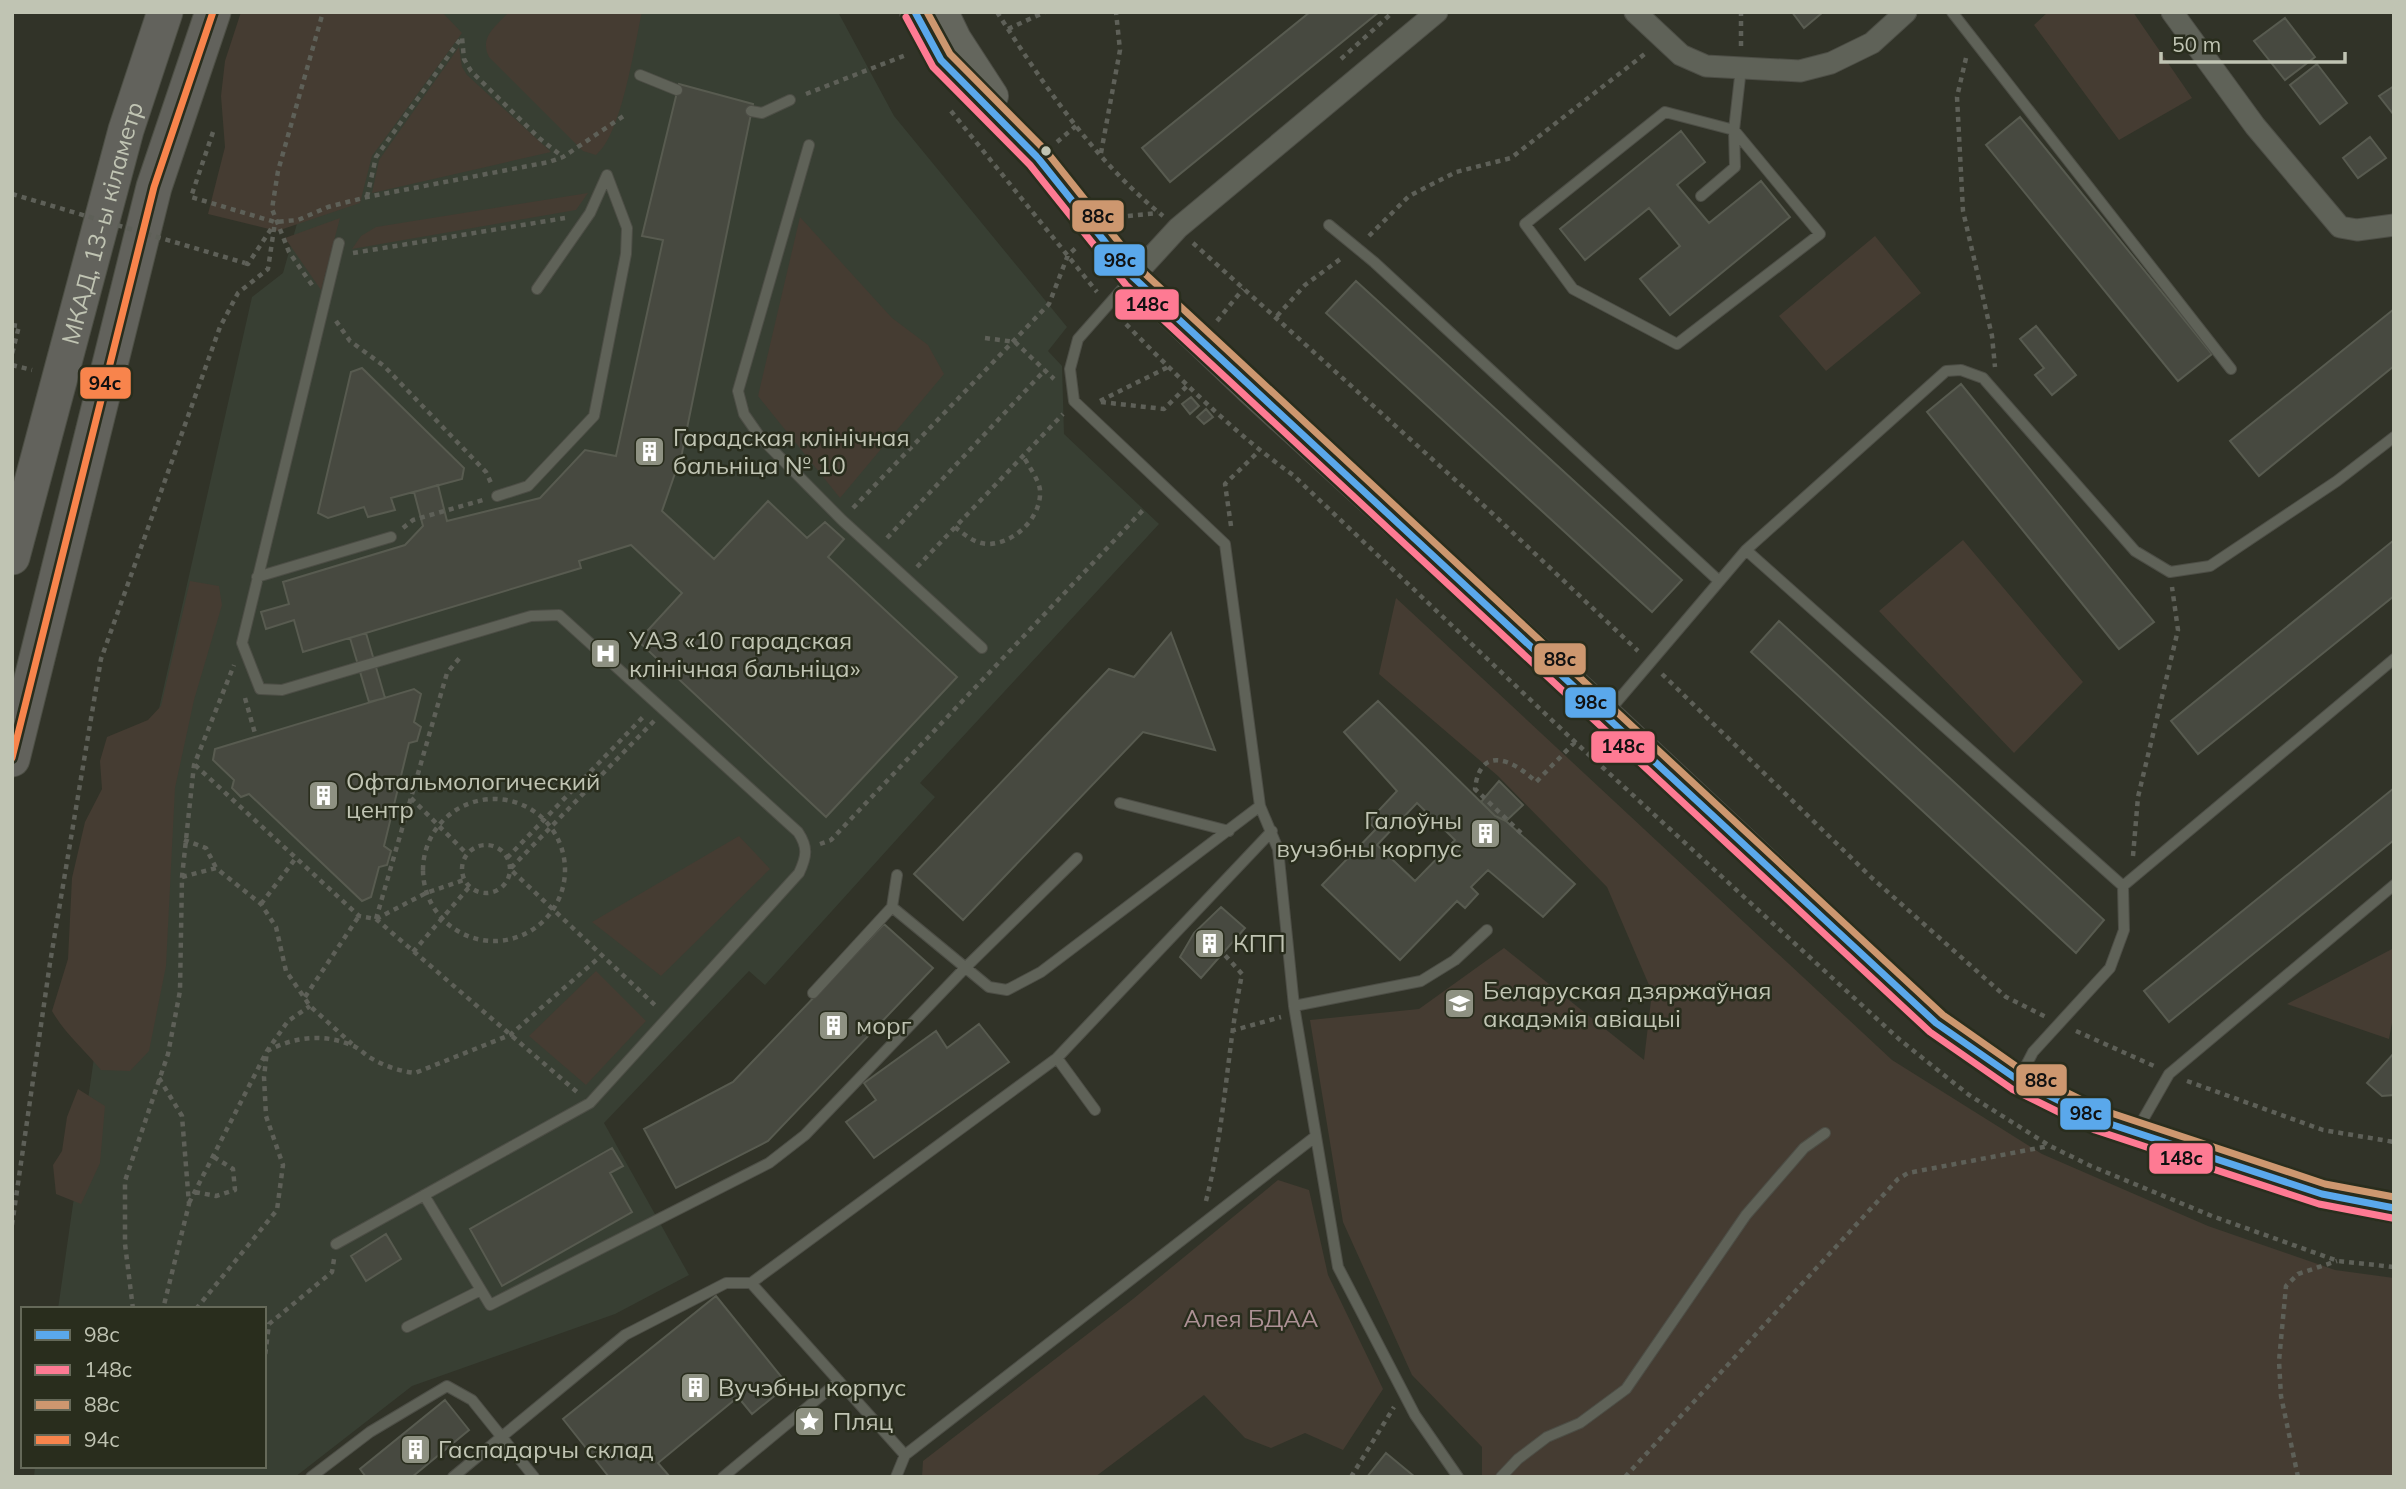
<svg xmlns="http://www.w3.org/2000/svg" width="2406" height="1489" font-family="Mulish,sans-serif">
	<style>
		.medical { fill: #383f33 }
		.green { fill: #453c32 }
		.building { fill: #474940; stroke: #585b50; stroke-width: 2; fill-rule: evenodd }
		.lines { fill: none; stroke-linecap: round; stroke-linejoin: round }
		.service-casing { stroke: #4d4e46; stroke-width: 12 }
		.minor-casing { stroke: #4d4e46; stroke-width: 23 }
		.secondary-casing { stroke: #4d4e46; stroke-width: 32 }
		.trunk-casing { stroke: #4d4f45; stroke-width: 37 }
		.path { stroke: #5e6058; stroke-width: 4.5; stroke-dasharray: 5 5; stroke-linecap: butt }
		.service { stroke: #5f6258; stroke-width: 10 }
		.minor { stroke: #5f6258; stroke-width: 21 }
		.secondary { stroke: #64665d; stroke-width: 30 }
		.trunk { stroke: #62625c; stroke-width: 35 }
		.path-bridge { stroke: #5e6058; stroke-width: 4.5; stroke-dasharray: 5 5; stroke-linecap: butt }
		.bus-1-casing { stroke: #292d1d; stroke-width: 12 }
		.bus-2-casing { stroke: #292d1d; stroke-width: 12 }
		.bus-3-casing { stroke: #292d1d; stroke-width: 12 }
		.bus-4-casing { stroke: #292d1d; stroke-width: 12 }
		.bus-1 { stroke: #5aa8eb; stroke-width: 7 }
		.bus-2 { stroke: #fe7a93; stroke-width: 7 }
		.bus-3 { stroke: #cd976f; stroke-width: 7 }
		.bus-4 { stroke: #f8844c; stroke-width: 7 }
		.bus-dot { fill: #c0c4b3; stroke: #292d1d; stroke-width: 2.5 }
		.labels { text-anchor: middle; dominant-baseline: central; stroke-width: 5; stroke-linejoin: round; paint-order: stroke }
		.street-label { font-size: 24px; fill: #c0c4b3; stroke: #292d1d }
		.poi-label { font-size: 24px; fill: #c0c4b3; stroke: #292d1d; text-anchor: start }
		.park-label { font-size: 24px; fill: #ad9195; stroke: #292d1d }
		.line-badge { stroke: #292d1d; stroke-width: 2.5 }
		.pale-badge-label { font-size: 19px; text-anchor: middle; font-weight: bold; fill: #111 }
	</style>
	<rect width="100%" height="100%" fill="#313328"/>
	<path class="medical" d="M 335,12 L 838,12 L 894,116 L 1067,327 L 1048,351 L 1062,366 L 1064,434 L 1159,524 L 920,783 L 935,797 L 765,985 L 749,971 L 604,1123 L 689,1275 L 615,1314 L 412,1386 L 295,1477 L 34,1477 L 35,1466 L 264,1466 L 264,1309 L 58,1309 L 118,890 L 252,297 L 283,273 L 298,220 Z"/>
	<path class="green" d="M 241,12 L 442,12 L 462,33 L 372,156 L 360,203 L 277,231 L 208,214 L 225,147 L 221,96 L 225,61 Z
		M 509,12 L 642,12 C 634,47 622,134 596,155 L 583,151 L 489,57 C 479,37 496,26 509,12 Z
		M 2048,12 L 2133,12 L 2192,98 L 2119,140 L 2034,25 Z
		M 459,47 L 462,67 L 467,75 L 551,152 L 372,193 L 379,160 Z
		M 588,193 L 576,210 L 352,249 L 361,236 L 376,227 Z
		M 800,217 L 892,318 L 928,345 L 944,374 L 840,498 L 758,396 Z
		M 340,218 L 321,290 L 285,238 Z
		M 1875,236 L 1921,293 L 1826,371 L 1779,316 Z
		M 1963,540 L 2083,682 L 2014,753 L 1879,611 Z
		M 190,581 L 219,586 L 222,605 L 194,700 L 175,788 L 166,966 L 149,1051 L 130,1071 L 101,1070 C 84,1049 65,1034 52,1011 L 68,959 L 72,878 L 85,822 L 102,789 L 100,761 L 107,737 L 148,720 L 161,706 Z
		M 1396,598 L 1892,1060 L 2042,1154 L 2208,1226 L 2335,1270 L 2394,1278 L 2394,1477 L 1482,1477 L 1482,1447 L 1412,1375 L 1343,1222 L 1310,1020 L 1419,1009 L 1504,948 L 1644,1060 L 1652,992 L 1607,887 L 1498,776 L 1379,674 Z
		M 739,836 L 770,869 L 661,976 L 592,922 Z
		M 2394,948 L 2394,1012 L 2389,1039 L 2287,1004 Z
		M 596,971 L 646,1021 L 586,1085 L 529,1036 Z
		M 78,1089 L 105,1106 L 100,1163 L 81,1204 L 56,1194 L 53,1165 L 62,1151 L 67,1117 Z
		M 1278,1180 L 1309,1190 L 1328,1275 L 1383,1389 L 1343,1450 L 1305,1433 L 1271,1448 L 1245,1438 L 1204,1395 L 1095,1477 L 922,1477 L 923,1461 L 1133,1299 Z"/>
	<path class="building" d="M 1310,12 L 1379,12 L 1170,182 L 1142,148 Z
		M 1792,12 L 1823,12 L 1804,28 Z
		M 2285,18 L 2315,57 L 2285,80 L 2254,41 Z
		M 2317,64 L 2347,103 L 2320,124 L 2290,85 Z
		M 679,84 L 753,104 L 682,453 L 662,511 L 714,559 L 768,501 L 807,538 L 825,522 L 844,539 L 828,557 L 957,677 L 826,817 L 638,641 L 682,593 L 631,545 L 579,561 L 581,568 L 303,652 L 294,620 L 266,629 L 261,612 L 289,604 L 283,582 L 405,545 L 423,526 L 414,492 L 438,485 L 447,521 L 540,498 L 585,450 L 616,456 L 663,240 L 642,236 Z
		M 2394,86 L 2394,115 L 2379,96 Z
		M 2020,117 L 2212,354 L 2178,381 L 1986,145 Z
		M 1681,131 L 1705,162 L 1677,185 L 1709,223 L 1761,181 L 1790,217 L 1670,315 L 1640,279 L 1680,246 L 1649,208 L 1585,260 L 1560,229 Z
		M 2370,137 L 2386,158 L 2358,178 L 2343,158 Z
		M 1356,281 L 1682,580 L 1652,612 L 1326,313 Z
		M 2394,309 L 2394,366 L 2259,476 L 2230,441 Z
		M 2036,326 L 2076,375 L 2052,395 L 2035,375 L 2044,368 L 2020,339 Z
		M 362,368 L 464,468 L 462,479 L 391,498 L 395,510 L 368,517 L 364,507 L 328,518 L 318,513 L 351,372 Z
		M 1961,384 L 2154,622 L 2119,649 L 1927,412 Z
		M 1191,397 L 1199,406 L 1190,414 L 1182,404 Z
		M 1206,409 L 1213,417 L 1204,424 L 1197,417 Z
		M 2394,540 L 2394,596 L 2198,754 L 2171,721 Z
		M 1779,621 L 2104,920 L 2076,953 L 1751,652 Z
		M 366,633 L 385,698 L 369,702 L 350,638 Z
		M 1171,633 L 1215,750 L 1143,732 L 963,920 L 914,874 L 1109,669 L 1134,677 Z
		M 414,689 L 421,694 L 414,722 L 421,727 L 417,741 L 409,743 L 384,846 L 391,851 L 387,865 L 379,867 L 371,897 L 362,901 L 249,794 L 241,797 L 232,788 L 234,780 L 213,760 L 215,749 Z
		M 1378,701 L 1495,816 L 1506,821 L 1575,884 L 1543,917 L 1488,870 L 1471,887 L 1478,894 L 1465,908 L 1457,901 L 1400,960 L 1322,885 L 1376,829 L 1368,822 L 1397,791 L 1344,732 ZM 1417,803 L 1455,840 L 1415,881 L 1377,845 Z
		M 1499,781 L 1523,805 L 1506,821 L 1495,816 L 1481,802 Z
		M 2394,788 L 2394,840 L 2169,1022 L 2144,991 Z
		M 1221,907 L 1245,928 L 1201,978 L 1180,957 L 1194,933 Z
		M 884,924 L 933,968 L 768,1141 L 676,1188 L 644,1129 L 733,1082 Z
		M 979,1024 L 1009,1062 L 874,1158 L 846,1122 L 876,1100 L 864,1083 L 936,1031 L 947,1048 Z
		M 2394,1053 L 2394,1095 L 2382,1096 L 2367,1083 Z
		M 612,1148 L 623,1166 L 610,1173 L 632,1212 L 502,1286 L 470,1229 Z
		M 386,1234 L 401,1259 L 366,1281 L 351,1256 Z
		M 716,1296 L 788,1385 L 752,1414 L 738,1397 L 658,1463 L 670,1477 L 609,1477 L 563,1419 Z
		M 445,1400 L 469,1430 L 412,1477 L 366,1477 L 360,1469 Z
		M 1386,1453 L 1415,1477 L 1367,1477 Z"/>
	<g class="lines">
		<defs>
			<path id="service" d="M 1952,12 L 2231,369
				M 640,75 L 677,90
				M 751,111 L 762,113 L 790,100
				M 1665,112 L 1734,130 L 1820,234 L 1677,344 L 1573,289 L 1525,224 Z
				M 809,145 L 738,391 L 744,414 L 760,437 L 842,520 L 982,648
				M 1701,196 L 1735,167 L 1734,130 L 1741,68
				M 1329,225 L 1374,262 L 1719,581
				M 1131,279 L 1078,339 L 1070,369 L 1074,401 L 1225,544 L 1260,806 L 1278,849 L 1294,1006 L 1338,1267 L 1415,1415 L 1458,1477
				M 537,289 L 590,213 L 607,175
				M 497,496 L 528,486 L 594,416 L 626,254 L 627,228 L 607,175
				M 1746,550 L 2123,886 L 2124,930 L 2110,968 L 2033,1052 L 2020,1077
				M 257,577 L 391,537
				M 1608,712 L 1746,550 L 1946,371 L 1961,370 L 1983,378 L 2135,551 L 2170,572 L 2210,566 L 2337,481 L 2394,437
				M 1120,803 L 1229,831
				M 2123,886 L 2394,659
				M 892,907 L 989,987 L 1007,990 L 1041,972 L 1260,806
				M 813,993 L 892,907 L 897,875
				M 1294,1006 L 1421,981 L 1455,960 L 1487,930
				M 1057,1058 L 1095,1110
				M 2137,1130 L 2169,1074 L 2394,885
				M 424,1195 L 490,1305 L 769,1163 L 805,1135 L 964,969 L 1077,858
				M 336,1244 L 590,1103 L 799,873 C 807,856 808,847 798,832 L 559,615 L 531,616 L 282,690 L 260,689 L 242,643 L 339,243
				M 751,1283 L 905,1455
				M 407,1327 L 481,1290
				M 311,1477 L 370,1432 L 447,1386 L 472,1400 L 534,1477
				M 453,1477 L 625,1335 L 726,1283 L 751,1283 L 1057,1058 L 1272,831
				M 723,1477 L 839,1381
				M 896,1477 L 905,1455 L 1316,1136
				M 1501,1477 L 1518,1459 L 1547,1437 L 1580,1423 L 1626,1389 L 1746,1215 L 1804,1148 L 1825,1133"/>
			<path id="minor" d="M 1635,12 L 1681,55 L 1706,66 L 1800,71 L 1831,63 L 1872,43 L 1906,12
				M 2172,12 L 2255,126 L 2340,227 L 2357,230 L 2394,225
				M 1133,277 L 1178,228 L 1437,12"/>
			<path id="secondary" d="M 915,12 L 941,60 L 1038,158 L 1133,277 L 1249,388 L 1606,714 L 1936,1023 L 2018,1080 L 2098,1120 L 2322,1194 L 2394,1208
				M 943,12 L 956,39 L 993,96"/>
			<g id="trunk">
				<path id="s1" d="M 12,557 L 126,130 L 165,12"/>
				<path d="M 12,759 L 154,187 L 213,12"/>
			</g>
		</defs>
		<use href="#service" class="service-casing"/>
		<use href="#minor" class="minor-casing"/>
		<use href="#secondary" class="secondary-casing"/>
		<use href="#trunk" class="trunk-casing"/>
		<path class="path" d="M 997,12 C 1045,87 1094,160 1163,216
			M 1008,29 L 1045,12
			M 1741,46 L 1741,12
			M 1966,58 L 1957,97 L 1963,211 L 1992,336 L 1995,367
			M 1341,59 L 1393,12
			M 806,94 L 906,55
			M 951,111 L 1097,292
			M 213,132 L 191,197 L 275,222 L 298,220 L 328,207 L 367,197 L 549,162 L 563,157 L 625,115
			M 1057,142 L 1076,126
			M 1101,153 L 1120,50 L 1116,12
			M 367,197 L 376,157 L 462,37 L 464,59 L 471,71 L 539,138 L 563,157
			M 1118,217 L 1158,213
			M 1369,236 L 1409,196 L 1456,172 L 1511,158 L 1646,53
			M 1193,243 L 1493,514 L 1638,651
			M 353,253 L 565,218
			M 245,263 L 248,264 L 273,226
			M 312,285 L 289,252 L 272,209 L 278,171 L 323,12
			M 1277,316 L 1305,285 L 1343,257
			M 1119,317 C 1174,373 1230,430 1293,475 L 1575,742 L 1900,1040 L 1969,1095 L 2050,1146 L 2091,1166 L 2212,1216 L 2338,1261 L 2394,1267
			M 336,321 L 350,341 L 384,366 L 486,472 L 491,483
			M 1217,321 L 1243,289
			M 12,325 L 19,326 L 12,354
			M 985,338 L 1015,342 L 1054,379
			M 12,365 L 32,370
			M 1100,401 L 1168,367
			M 1101,402 L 1164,409 L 1188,385
			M 853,508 L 1049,304 L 1068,255 L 1077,247
			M 1231,526 L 1225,484 L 1259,451
			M 955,527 C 965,535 975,544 989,544 C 1015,543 1042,517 1040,490 C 1039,480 1028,465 1023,456
			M 403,528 L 413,520 L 483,500
			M 887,538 L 1045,370
			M 917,567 L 1063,414
			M 1662,674 L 1872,878 L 2006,997 L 2046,1017
			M 245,698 L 256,737
			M 654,721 L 510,869 L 657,1007
			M 195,765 L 359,916 L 376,919 L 577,1092
			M 411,798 L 467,854
			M423 870a71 71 0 1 1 142 0a71 71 0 1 1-142 0Z
			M 1521,833 L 1475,789 C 1480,743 1515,761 1536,782 L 1575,742
			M 184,840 L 206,848 L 216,868
			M 820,844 L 831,840 L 1143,510
			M462 869a24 24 0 1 1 48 0a24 24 0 1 1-48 0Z
			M 2133,856 L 2138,797 L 2178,630 L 2172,587
			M 507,858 L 645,715
			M 182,877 L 216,868 L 261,904 L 276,927 L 286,971 L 310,1006 L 352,1044
			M 261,904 L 296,858
			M 376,919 L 447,673 L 462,655
			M 376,919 L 426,893 L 464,880
			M 413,952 L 470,886
			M 305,997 L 359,916
			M 1231,1031 L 1281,1017
			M 2076,1031 L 2154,1066
			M 159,1078 L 182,1116 L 189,1204 L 163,1309
			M 2187,1081 L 2323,1130 L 2394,1142
			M 195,1192 L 216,1196 L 235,1190 L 233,1169 L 214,1157
			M 1206,1201 C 1225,1126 1227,1049 1242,974 L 1223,953
			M 189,1203 L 267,1051 L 288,1021 L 310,1006
			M 12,1225 L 50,963 L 101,659 L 220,327 L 238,293 L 268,269 L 275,222
			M 133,1309 L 125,1244 L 125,1181 L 168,1054 L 180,991 L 182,877 L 194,765 L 234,665
			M 196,1309 L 277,1210 L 283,1165 L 266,1116 L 264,1077 L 267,1051 C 294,1037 322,1033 351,1045 C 358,1047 363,1053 369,1057 C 384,1066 399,1071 415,1073 L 510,1035 L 602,955
			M 264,1364 L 269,1324 L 332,1272 L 334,1259
			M 1351,1477 L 1394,1407
			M 1625,1477 L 1898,1179 L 1908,1173 L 2049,1146
			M 2298,1477 L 2281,1396 L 2279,1361 L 2286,1286 L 2298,1274 L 2337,1261"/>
		<use href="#service" class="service"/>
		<use href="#minor" class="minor"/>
		<use href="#secondary" class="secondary"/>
		<use href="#trunk" class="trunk"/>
		<path class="path-bridge" d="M 12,194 L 245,263"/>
		<defs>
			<path id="bus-1" d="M 915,12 L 941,60 L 1038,158 L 1133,277 L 1936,1023 L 2018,1080 L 2098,1120 L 2322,1194 L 2394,1208"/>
			<path id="bus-2" d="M 906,17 L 933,67 L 1030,165 L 1126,285 L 1930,1032 L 2012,1089 L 2095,1130 L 2319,1204 L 2392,1218"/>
			<path id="bus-3" d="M 927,12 L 950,54 L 1046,151 L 1141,270 L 1943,1015 L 2023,1071 L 2102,1110 L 2325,1184 L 2394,1197"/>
			<path id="bus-4" d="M 12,758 L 154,187 L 213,12"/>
		</defs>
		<use href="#bus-1" class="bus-1-casing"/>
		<use href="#bus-2" class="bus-2-casing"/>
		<use href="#bus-3" class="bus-3-casing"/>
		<use href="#bus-4" class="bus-4-casing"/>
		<use href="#bus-1" class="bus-1"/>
		<use href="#bus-2" class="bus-2"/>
		<use href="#bus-3" class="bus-3"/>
		<use href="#bus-4" class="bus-4"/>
	</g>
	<defs>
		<symbol id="building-square" viewBox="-11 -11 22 22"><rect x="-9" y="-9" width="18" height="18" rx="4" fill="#8e9182" stroke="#292d1d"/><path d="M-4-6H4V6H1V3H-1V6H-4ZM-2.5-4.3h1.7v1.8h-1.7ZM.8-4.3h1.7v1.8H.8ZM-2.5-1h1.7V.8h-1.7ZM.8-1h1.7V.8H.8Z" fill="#fff"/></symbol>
		<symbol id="hospital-square" viewBox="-11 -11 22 22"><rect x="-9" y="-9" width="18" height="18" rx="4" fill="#8e9182" stroke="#292d1d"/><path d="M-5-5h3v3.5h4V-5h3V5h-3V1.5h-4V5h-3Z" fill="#fff"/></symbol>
		<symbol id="university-square" viewBox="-11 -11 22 22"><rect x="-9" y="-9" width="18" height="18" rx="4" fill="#8e9182" stroke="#292d1d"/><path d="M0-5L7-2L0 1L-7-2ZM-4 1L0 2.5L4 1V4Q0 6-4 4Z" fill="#fff"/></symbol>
		<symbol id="sight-square" viewBox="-11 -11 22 22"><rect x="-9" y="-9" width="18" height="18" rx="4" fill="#8e9182" stroke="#292d1d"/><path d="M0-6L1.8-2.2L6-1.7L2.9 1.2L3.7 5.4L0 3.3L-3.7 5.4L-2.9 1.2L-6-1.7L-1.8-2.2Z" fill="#fff"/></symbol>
	</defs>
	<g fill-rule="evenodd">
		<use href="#building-square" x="632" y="434" width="35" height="35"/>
		<use href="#hospital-square" x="588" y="636" width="35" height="35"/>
		<use href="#building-square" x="306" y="778" width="35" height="35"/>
		<use href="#building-square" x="1468" y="816" width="35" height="35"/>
		<use href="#building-square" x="1192" y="926" width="35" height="35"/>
		<use href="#university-square" x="1442" y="986" width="35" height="35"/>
		<use href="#building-square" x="816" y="1008" width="35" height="35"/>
		<use href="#building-square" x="678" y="1370" width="35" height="35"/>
		<use href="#sight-square" x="792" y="1404" width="35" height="35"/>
		<use href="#building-square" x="398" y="1432" width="35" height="35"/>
	</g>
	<circle class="bus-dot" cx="1046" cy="151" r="6"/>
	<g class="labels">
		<g class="street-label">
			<text stroke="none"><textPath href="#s1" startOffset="346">МКАД, 13-ы кіламетр</textPath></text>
		</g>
		<g class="poi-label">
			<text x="673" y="437">Гарадская клінічная<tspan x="673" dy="28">бальніца № 10</tspan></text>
			<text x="629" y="640">УАЗ «10 гарадская<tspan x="629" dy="28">клінічная бальніца»</tspan></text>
			<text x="346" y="781">Офтальмологический<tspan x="346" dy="28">центр</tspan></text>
			<text x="1462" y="820" text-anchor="end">Галоўны<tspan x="1462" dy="28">вучэбны корпус</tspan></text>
			<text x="1233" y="943">КПП</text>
			<text x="1483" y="990">Беларуская дзяржаўная<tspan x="1483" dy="28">акадэмія авіацыі</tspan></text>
			<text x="856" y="1025">морг</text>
			<text x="718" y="1387">Вучэбны корпус</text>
			<text x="833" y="1421">Пляц</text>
			<text x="438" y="1449">Гаспадарчы склад</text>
		</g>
		<g class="park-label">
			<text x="1251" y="1318">Алея БДАА</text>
		</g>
	</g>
	<g class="line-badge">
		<rect x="1071" y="199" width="54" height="34" rx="7" fill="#cd976f"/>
		<rect x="1093" y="243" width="53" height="34" rx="7" fill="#5aa8eb"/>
		<rect x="1114" y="288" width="66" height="33" rx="7" fill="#fe7a93"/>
		<rect x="79" y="366" width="53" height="34" rx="7" fill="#f8844c"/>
		<rect x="1533" y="642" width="54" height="34" rx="7" fill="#cd976f"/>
		<rect x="1564" y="686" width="53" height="33" rx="7" fill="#5aa8eb"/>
		<rect x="1590" y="730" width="66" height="34" rx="7" fill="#fe7a93"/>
		<rect x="2015" y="1063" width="53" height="34" rx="7" fill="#cd976f"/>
		<rect x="2059" y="1097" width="53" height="34" rx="7" fill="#5aa8eb"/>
		<rect x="2148" y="1142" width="66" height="33" rx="7" fill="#fe7a93"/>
	</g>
	<g class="pale-badge-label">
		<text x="1098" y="223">88с</text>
		<text x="1120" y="267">98с</text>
		<text x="1147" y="311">148с</text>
		<text x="105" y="390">94с</text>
		<text x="1560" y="666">88с</text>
		<text x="1591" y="709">98с</text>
		<text x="1623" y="753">148с</text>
		<text x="2041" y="1087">88с</text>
		<text x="2086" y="1120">98с</text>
		<text x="2181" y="1165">148с</text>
	</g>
	<rect width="2406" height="1489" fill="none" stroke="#c0c4b3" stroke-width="28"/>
	<rect x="21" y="1307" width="245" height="161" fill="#292d1d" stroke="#656959" stroke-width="2"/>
	<rect x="35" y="1330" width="35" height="10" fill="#5aa8eb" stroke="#656959" stroke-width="2"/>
	<text x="84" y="1342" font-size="21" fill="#c0c4b3">98с</text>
	<rect x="35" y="1365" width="35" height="10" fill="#fe7a93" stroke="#656959" stroke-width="2"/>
	<text x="84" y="1377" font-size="21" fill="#c0c4b3">148с</text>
	<rect x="35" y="1400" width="35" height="10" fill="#cd976f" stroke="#656959" stroke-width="2"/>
	<text x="84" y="1412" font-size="21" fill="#c0c4b3">88с</text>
	<rect x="35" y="1435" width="35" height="10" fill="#f8844c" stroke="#656959" stroke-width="2"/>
	<text x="84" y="1447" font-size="21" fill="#c0c4b3">94с</text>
	<path d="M2161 52v10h184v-10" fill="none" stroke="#c0c4b3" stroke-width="3.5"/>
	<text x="2172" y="52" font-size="21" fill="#c0c4b3" stroke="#292d1d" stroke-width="5" paint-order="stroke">50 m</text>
</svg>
